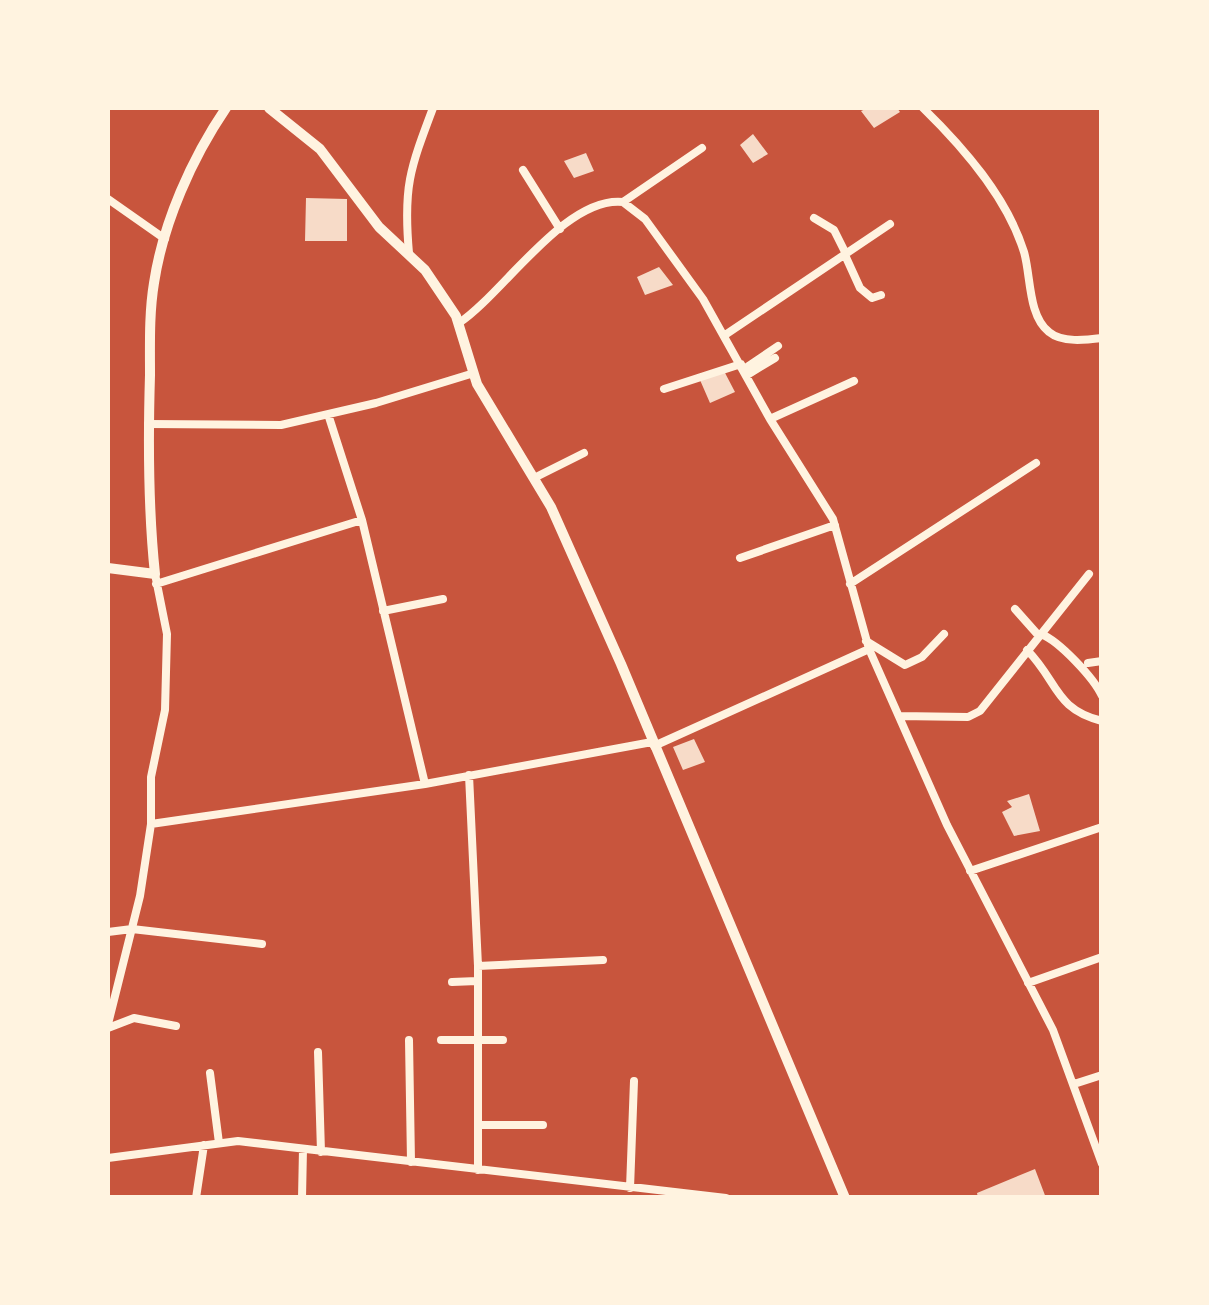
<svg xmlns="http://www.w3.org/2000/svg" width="1209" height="1305" font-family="Arial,sans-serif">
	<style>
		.building { fill: #f7dbc8 }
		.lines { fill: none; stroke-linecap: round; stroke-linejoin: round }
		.minor { stroke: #fff3e0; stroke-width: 8 }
		.secondary { stroke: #fff3e0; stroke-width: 10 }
	</style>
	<rect width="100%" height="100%" fill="#c8553d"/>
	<path class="building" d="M 868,108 L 897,108 L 900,112 L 874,128 L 861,111 Z
		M 753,134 L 768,154 L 753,163 L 740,145 Z
		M 586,153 L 594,171 L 574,178 L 564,161 Z
		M 306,198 L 347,199 L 347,241 L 305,241 Z
		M 659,267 L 673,285 L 645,295 L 637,277 Z
		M 724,371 L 735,392 L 710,403 L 700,380 Z
		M 694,739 L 705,762 L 683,770 L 673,747 Z
		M 1029,794 L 1040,831 L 1014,836 L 1002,812 L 1012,807 L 1007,801 Z
		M 1035,1169 L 1046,1198 L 978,1198 L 977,1193 Z"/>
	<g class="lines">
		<path class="minor" d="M 923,108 C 963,147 1007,197 1024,252 C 1031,276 1028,316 1049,332 C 1062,343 1086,340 1102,338
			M 523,170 L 560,229
			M 108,199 L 165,239
			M 623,202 L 702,148
			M 814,218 L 834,230 L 846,254
			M 409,253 C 403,187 410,169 433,108
			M 845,255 L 860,288 L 872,298 L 881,295
			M 459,323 C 503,294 565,196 623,202 L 645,219 L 703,299 L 770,419 L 833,519 L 869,649 L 947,825 L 1053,1030 L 1102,1164
			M 725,335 L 890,224
			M 744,369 L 778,346
			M 747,375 L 775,358
			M 664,389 L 741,364
			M 328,414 L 362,520 L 425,784
			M 770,419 L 854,381
			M 148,424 L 281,425 L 376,403 L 474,373
			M 534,478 L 584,453
			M 740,558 L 835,525
			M 156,584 L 362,520
			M 850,584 L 1036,463
			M 1015,609 L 1039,636
			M 383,611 L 443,599
			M 1041,634 C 1059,641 1094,678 1102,696
			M 866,641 L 905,665 L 922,657 L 944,634
			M 1027,650 C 1058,681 1054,709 1102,721
			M 1088,663 L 1102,661
			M 899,716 L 968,717 L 980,711 L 1089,574
			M 654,746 L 869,649
			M 469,775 L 478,966 L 478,1170
			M 151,824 L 425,784 L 652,742
			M 970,871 L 1102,827
			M 108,932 L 132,929 L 262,944
			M 478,966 L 603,960
			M 452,982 L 477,981
			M 1028,983 L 1102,957
			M 108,1024 L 140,896 L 151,824 L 151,777 L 165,710 L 167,634 L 155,574
			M 108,1028 L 134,1018 L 176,1026
			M 409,1040 L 411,1162
			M 441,1040 L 503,1040
			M 318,1052 L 321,1152
			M 210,1073 L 219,1143
			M 1074,1084 L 1102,1075
			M 479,1125 L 543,1125
			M 108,1158 L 238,1141 L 726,1198
			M 630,1188 L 634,1081
			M 196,1198 L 204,1145
			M 302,1198 L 303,1149"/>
		<path class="secondary" d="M 269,108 L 320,149 L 379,227 L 425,270 L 456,316 L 477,384 L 551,507 L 621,664 L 845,1198
			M 108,568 L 155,574 C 148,508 148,441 150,375 C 150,345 149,313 154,283 C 163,223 192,158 226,108"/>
	</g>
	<rect width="1209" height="1305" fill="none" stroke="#fff3e0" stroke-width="220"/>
</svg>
